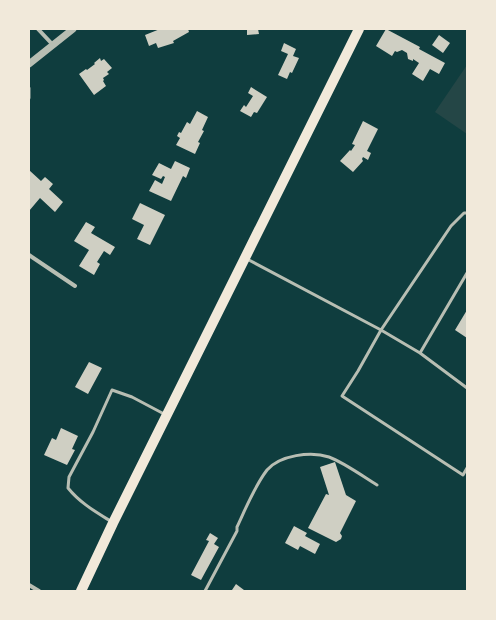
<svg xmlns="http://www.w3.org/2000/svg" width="496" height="620" font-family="Karla,sans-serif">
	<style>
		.green { fill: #244646 }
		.building { fill: #cfcfc3 }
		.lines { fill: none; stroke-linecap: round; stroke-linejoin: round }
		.service { stroke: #b8beb3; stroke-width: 3 }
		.minor { stroke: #b8beb3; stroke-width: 4 }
		.tertiary { stroke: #b8beb3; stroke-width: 7 }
		.primary { stroke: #f1e9da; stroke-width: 10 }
	</style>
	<rect width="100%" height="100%" fill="#0f3d3e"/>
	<path class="green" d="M 467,65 L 467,134 L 435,112 Z"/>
	<path class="building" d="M 160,29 L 188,29 L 189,32 L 173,41 L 174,43 L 158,48 L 156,43 L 149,46 L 145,35 Z
		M 247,29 L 258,29 L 259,34 L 247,35 Z
		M 386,29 L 420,47 L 419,49 L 445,63 L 439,74 L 430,69 L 423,81 L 412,74 L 419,63 L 413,59 L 413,61 L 408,59 L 407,53 L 402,50 L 397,52 L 395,51 L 392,56 L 376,46 Z
		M 439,35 L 450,43 L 443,53 L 432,45 Z
		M 284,43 L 296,49 L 293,56 L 299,58 L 292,73 L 290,72 L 287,79 L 278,75 L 288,54 L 281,51 Z
		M 100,58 L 101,61 L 104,59 L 112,68 L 107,72 L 109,74 L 103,78 L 104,80 L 103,81 L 106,86 L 94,95 L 79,74 L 86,69 L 87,70 L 95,64 L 94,63 Z
		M 251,87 L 267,97 L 257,113 L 254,112 L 251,117 L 240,111 L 244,105 L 246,107 L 253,96 L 248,93 Z
		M 197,111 L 208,117 L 202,130 L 204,131 L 198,142 L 200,143 L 195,154 L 176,145 L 180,138 L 177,136 L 179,132 L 181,133 L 187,122 L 190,124 Z
		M 363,121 L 378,129 L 367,151 L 371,153 L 368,160 L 363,157 L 362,159 L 363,161 L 353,172 L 340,161 L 350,150 L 351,151 L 355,145 L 352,144 Z
		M 175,161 L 190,168 L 186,178 L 183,176 L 171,201 L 149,191 L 155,180 L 162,184 L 165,177 L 163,176 L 161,179 L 152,175 L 159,163 L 171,169 Z
		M 29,170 L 41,181 L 45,177 L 53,184 L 49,189 L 63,202 L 55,212 L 40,198 L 29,211 Z
		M 140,203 L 165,215 L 150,245 L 137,239 L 144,225 L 132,219 Z
		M 86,222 L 95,227 L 91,233 L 115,247 L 110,255 L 104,251 L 97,262 L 100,264 L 94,275 L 79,266 L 89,250 L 74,241 Z
		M 467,310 L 467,338 L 455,330 Z
		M 89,362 L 102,368 L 88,394 L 75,387 Z
		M 61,428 L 78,436 L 72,449 L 75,450 L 67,465 L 44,455 L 52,438 L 56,440 Z
		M 335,462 L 346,495 L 356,501 L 340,533 L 342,536 L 341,539 L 336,542 L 308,528 L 326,494 L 329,495 L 320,467 Z
		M 294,526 L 307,533 L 305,536 L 320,544 L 315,554 L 300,546 L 298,550 L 285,543 Z
		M 210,533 L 218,538 L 214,544 L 219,547 L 201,580 L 191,575 L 209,541 L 206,540 Z
		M 236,584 L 244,590 L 243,591 L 232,590 Z"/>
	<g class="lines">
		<path class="service" d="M 29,88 L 29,98
			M 467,213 L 464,213 L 451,226 L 381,330 L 358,371 L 342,396 L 463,475 L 467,468
			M 247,259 L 381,330 L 420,353 L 467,388
			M 420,353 L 467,273
			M 112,522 C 96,512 80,503 68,488 L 69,477 L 93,432 L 112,390 L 132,397 L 166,415
			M 205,591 L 237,531 L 237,527 C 246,508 254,487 267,470 C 280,455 311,451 329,457 C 343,462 364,477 377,485"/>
		<path class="minor" d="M 38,29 L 53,45
			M 29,255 L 75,286
			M 29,585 L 39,591"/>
		<path class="tertiary" d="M 29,64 L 73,29"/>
		<path class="primary" d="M 81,591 L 113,523 L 359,29"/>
	</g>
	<rect width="496" height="620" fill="none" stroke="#f1e9da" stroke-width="60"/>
</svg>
